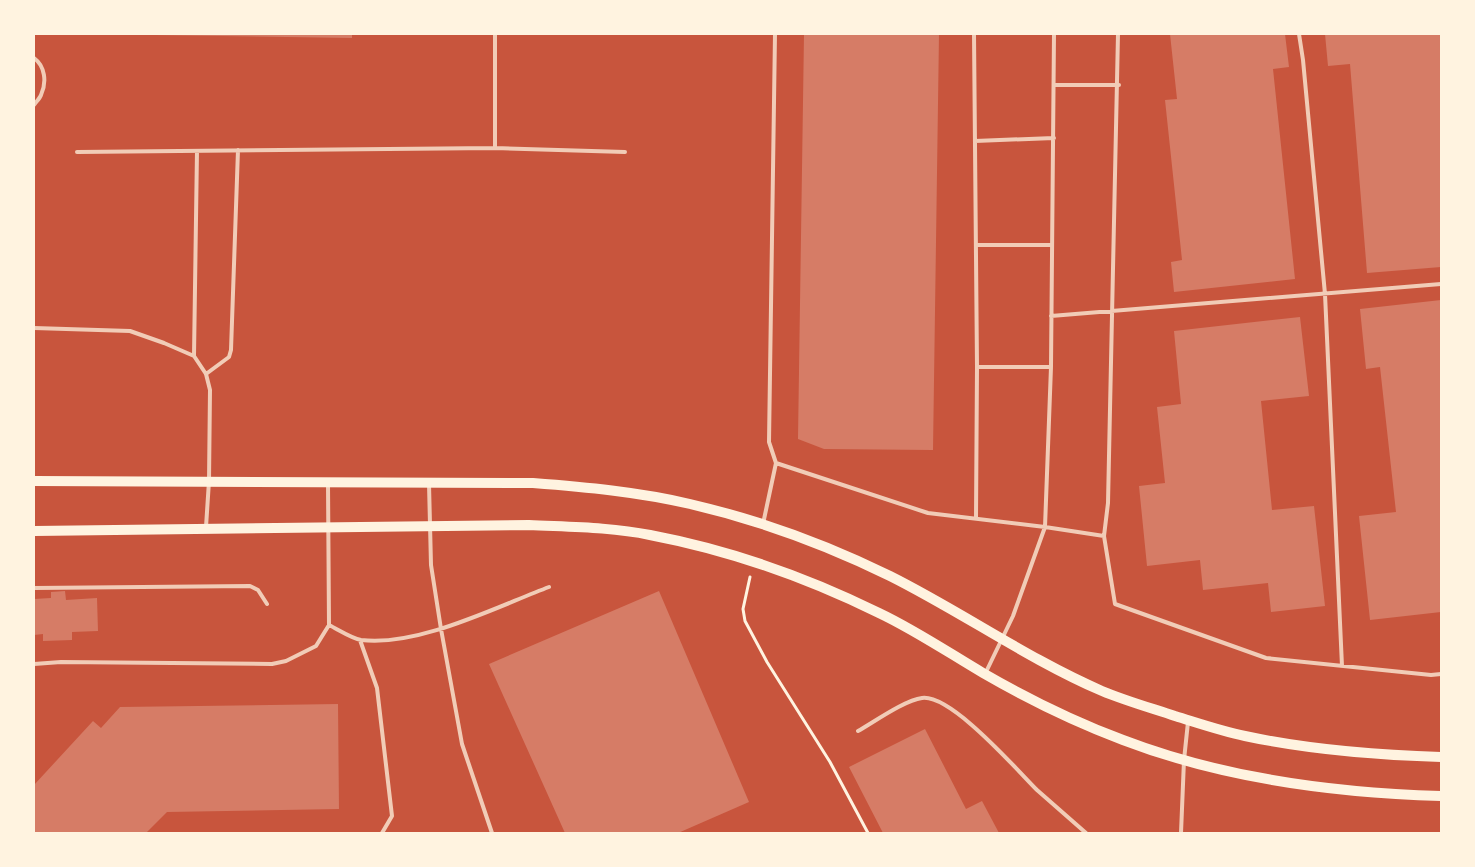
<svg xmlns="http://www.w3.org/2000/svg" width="1475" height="867" font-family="'Noto Sans',sans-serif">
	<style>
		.building { fill: #d67c66 }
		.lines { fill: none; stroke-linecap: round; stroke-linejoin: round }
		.path { stroke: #fff3e0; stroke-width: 3 }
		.service { stroke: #f1ccb7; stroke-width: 4 }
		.secondary { stroke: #fff3e0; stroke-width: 10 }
	</style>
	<rect width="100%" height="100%" fill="#c8553d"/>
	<path class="building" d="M 154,34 L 352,34 L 352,38 L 154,35 Z
		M 804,34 L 939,34 L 933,450 L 824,449 L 798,439 Z
		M 1170,34 L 1285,34 L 1289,67 L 1273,69 L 1295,279 L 1174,292 L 1171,262 L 1182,260 L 1165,100 L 1177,99 Z
		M 1325,34 L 1441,34 L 1441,267 L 1367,273 L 1350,64 L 1328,66 Z
		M 1441,300 L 1441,612 L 1370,620 L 1359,516 L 1396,512 L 1380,367 L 1366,369 L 1360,309 Z
		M 1300,317 L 1309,396 L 1261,401 L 1272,510 L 1314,506 L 1325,606 L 1271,612 L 1268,583 L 1203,590 L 1200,560 L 1147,566 L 1139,486 L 1165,483 L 1157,407 L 1181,404 L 1174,331 Z
		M 65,591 L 66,600 L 97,598 L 98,631 L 72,632 L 72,640 L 43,641 L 43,634 L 34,635 L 34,599 L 51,598 L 51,592 Z
		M 659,591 L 749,802 L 678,833 L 565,833 L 489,664 Z
		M 338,704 L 339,809 L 167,812 L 146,833 L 34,833 L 34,785 L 93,721 L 101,728 L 120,707 Z
		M 925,729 L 966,809 L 982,801 L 999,833 L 883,833 L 849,767 Z"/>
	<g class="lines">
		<path class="path" d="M 750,577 L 743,609 L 745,621 L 767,662 L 830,762 L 868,833"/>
		<path class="service" d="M 974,34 L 977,367 L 976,518
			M 1299,34 L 1303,60 L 1325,294 L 1342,666
			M 34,58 C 45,66 47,82 41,95 C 40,98 36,102 34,105
			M 1054,85 L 1119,85
			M 975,141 L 1054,138
			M 495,148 L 495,34
			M 77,152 L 495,148 L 625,152
			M 976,245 L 1052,245
			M 1051,316 L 1441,284
			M 34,328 L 130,331 L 164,343 L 194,356 L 206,374 L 210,390 L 209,481 L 206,527
			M 194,356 L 197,151
			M 977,367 L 1051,367
			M 206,374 L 229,357 L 231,350 L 238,150
			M 776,463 L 928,513 L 1045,527 L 1104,536 L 1115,604 L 1266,658 L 1431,675 L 1441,674
			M 429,484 L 431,565 L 441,629 L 462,744 L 492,833
			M 763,524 L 776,463 L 769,442 L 775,34
			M 1104,536 L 1108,503 L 1118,34
			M 34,588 L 250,586 L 258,590 L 267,604
			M 329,625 C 339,630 351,638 361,640 C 418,647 496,607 549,587
			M 360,640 L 377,688 L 392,816 L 382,833
			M 34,664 L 61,662 L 272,664 L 286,661 L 316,646 L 329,625 L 328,484
			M 986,672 L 1013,616 L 1045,527 L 1051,367 L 1054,34
			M 858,731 C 874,722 905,700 922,698 C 951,694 1016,769 1037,790 C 1053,804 1070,819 1086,833
			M 1181,833 L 1184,760 L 1188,722"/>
		<path class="secondary" d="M 34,481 L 533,483 C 585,487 639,492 690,504 C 759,520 827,545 890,576 C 962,612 1028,659 1102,691 C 1126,701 1151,708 1175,716 C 1198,723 1221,731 1245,736 C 1310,750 1375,755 1441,757
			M 34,531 L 529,525 C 569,527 611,527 650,535 C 729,550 806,577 879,613 C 915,630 949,653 983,673 C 1028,699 1075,722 1123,740 C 1222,778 1336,793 1441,796"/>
	</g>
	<rect width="1475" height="867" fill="none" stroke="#fff3e0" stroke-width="70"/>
</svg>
